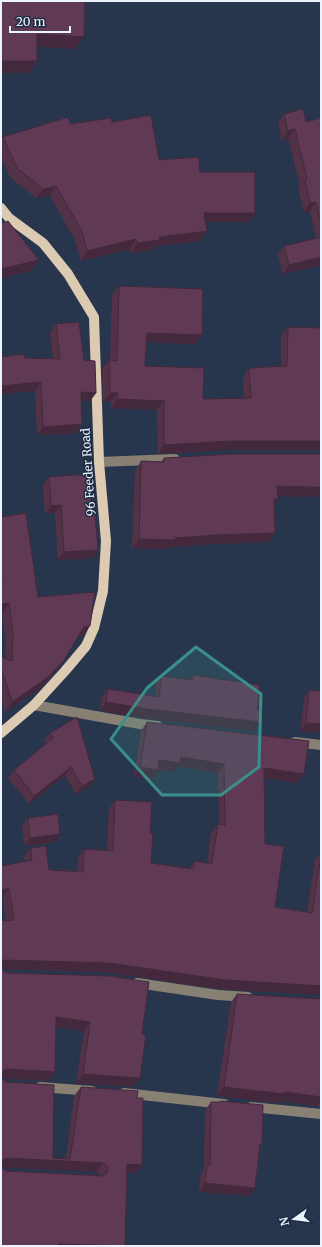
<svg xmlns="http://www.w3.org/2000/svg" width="322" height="1247" font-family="Merriweather,serif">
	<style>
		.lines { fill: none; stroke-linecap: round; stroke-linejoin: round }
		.minor { stroke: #898074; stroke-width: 10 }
		.major { stroke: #dccab2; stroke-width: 10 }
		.wall { fill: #533248; fill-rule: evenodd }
		.shaded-wall { fill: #43293b }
		.building { fill: #603a54; stroke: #43293b }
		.marked { fill: #3b8f8b; fill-opacity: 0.2; stroke: #3b8f8b; stroke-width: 3; stroke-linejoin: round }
		.labels { text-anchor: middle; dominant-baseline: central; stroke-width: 3; stroke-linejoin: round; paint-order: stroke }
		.street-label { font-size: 12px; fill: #ebf3ff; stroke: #1e2c42 }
	</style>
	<rect width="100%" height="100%" fill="#28364d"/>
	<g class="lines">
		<path class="minor" d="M 99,462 L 175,459
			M 34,705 L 140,724 L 158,726
			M 295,742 L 321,745
			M 137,983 L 218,995 L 248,997
			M 40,1087 L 92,1091
			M 124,1093 L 224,1104
			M 251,1107 L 321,1114"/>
		<path class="major" d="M 1,208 L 9,218 L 43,243 L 68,274 L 94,317 L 99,462 L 106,541 L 103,591 L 94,628 L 86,646 L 65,671 L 34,705 L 1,733"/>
	</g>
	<path class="wall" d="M 284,114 L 306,122 L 321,118 L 321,265 L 283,274 L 278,255 L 284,246 L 316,238 L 310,211 L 304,212 L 298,189 L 300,186 L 288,138 L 282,140 L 278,123 Z
		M 112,122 L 159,160 L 200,172 L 255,213 L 249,222 L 205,222 L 200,241 L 156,246 L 153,250 L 130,253 L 130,249 L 81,261 L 75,240 L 50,196 L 36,198 L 10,177 L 1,156 L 1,141 L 3,137 L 70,124 Z
		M 119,286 L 202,335 L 195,344 L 147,342 L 145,366 L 203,399 L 244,398 L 243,377 L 249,368 L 281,366 L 281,336 L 288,327 L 321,450 L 225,450 L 158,454 L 157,410 L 111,408 L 111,402 L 103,402 L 102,369 L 109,360 L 110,360 L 112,295 Z
		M 56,324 L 84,360 L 96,393 L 90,401 L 81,401 L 82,424 L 77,433 L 37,435 L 35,391 L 2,357 L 53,359 L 50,333 Z
		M 164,458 L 304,497 L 278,496 L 274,505 L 275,533 L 268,542 L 211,544 L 170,547 L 169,549 L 132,548 L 135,471 L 141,461 L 161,462 Z
		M 49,477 L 92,513 L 98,550 L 92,558 L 58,560 L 55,513 L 45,514 L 43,485 Z
		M 1,517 L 38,597 L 83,636 L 78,637 L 57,670 L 41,688 L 5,712 L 1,700 L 1,657 L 5,659 L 6,643 L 2,614 L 1,614 Z
		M 193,675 L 257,710 L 260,722 L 254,731 L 141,718 L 100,710 L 102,697 L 108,689 L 155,696 L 156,684 L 162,676 L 189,680 Z
		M 309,690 L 321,733 L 300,731 L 304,698 Z
		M 147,722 L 298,783 L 264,778 L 265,844 L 275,907 L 307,912 L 315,860 L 321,852 L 321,995 L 219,989 L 103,972 L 2,969 L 3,971 L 7,973 L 109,976 L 134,1087 L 76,1083 L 84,1031 L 56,1027 L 49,1081 L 1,1078 L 53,1158 L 66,1159 L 74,1096 L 81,1087 L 137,1098 L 135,1173 L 127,1173 L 1,1246 L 1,921 L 6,921 L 3,897 L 1,898 L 1,866 L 25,861 L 24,856 L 31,848 L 49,870 L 77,871 L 78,858 L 84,849 L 107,850 L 109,809 L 115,800 L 150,833 L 151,863 L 189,869 L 195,861 L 207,863 L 211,833 L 218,824 L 219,824 L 218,773 L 178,766 L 174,772 L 158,770 L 152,779 L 134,776 L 141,731 ZM 2,1167 L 96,1172 L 102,1175 L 7,1171 L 3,1169 Z
		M 50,733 L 89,787 L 76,794 L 65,775 L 29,804 L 8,778 L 14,770 L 46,744 L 44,741 Z
		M 28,818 L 54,842 L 25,846 L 22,826 Z
		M 237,994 L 321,999 L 321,1108 L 317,1106 L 280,1101 L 278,1103 L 217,1096 L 231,1002 Z
		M 221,1101 L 262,1144 L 259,1148 L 255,1188 L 249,1196 L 199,1192 L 201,1173 L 204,1169 L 205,1110 L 211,1102 L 220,1102 Z"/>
	<path class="shaded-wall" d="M 37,34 L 84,37 L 75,49 L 29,46 Z
		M 1,61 L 37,61 L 29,73 L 1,73 Z
		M 295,129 L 288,138 L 282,140 L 288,131 Z
		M 56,186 L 50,196 L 36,198 L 43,189 Z
		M 316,202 L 310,211 L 304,212 L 310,203 Z
		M 204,213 L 255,213 L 249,222 L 198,222 Z
		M 207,231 L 200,241 L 156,246 L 153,250 L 130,253 L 137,243 L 159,237 Z
		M 136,239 L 130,249 L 81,261 L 87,251 Z
		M 321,257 L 321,265 L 283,274 L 289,265 Z
		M 39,260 L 31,271 L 1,278 L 1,269 Z
		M 147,333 L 202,335 L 195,344 L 141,342 Z
		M 41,382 L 35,391 L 1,394 L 1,386 Z
		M 81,392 L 96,393 L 90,401 L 75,401 Z
		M 110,393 L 118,393 L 111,402 L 103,402 Z
		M 117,399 L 164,401 L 157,410 L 111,408 Z
		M 82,424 L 77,433 L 37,435 L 43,427 Z
		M 231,441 L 321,441 L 321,450 L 225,450 L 158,454 L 164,445 Z
		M 277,486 L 321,487 L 321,496 L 304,497 L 271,495 Z
		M 274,499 L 278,499 L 272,508 Z
		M 61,505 L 55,513 L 45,514 L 51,506 Z
		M 275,533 L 268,542 L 211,544 L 170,547 L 169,549 L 132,548 L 139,539 L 175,538 L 217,535 Z
		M 98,550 L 92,558 L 58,560 L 64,552 Z
		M 9,603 L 2,614 L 1,614 L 1,604 Z
		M 90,626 L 83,636 L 77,637 L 84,627 Z
		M 64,660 L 57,670 L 41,688 L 5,712 L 12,702 Z
		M 106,702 L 260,722 L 254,731 L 141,718 L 100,710 Z
		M 306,723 L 321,724 L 321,733 L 300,731 Z
		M 181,757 L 224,764 L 218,773 L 178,766 L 174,772 L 153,769 L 159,760 Z
		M 71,767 L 65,775 L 29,804 L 34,796 Z
		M 140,767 L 158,770 L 152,779 L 134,776 Z
		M 264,768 L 304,774 L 298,783 L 258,777 Z
		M 95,779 L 89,787 L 76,794 L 82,786 Z
		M 60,834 L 54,842 L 25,846 L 30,838 Z
		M 9,888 L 3,897 L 1,898 L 1,890 Z
		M 4,960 L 109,963 L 321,986 L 321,995 L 219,989 L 103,972 L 1,969 L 1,964 Z
		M 56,1017 L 90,1022 L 84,1031 L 50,1026 Z
		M 8,1069 L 55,1072 L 49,1081 L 1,1078 L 1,1074 L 4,1070 Z
		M 83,1074 L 140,1078 L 134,1087 L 76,1083 Z
		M 224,1087 L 285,1092 L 321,1097 L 321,1101 L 317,1106 L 280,1101 L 278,1103 L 217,1096 Z
		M 8,1158 L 103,1163 L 96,1172 L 1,1167 L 1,1162 L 2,1160 Z
		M 127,1164 L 142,1165 L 135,1173 L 121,1173 Z
		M 205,1183 L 255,1188 L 249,1196 L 199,1192 Z
		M 59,1244 L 117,1246 L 58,1246 Z"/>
	<path class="building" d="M 1,1 L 85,1 L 84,37 L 37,34 L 37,61 L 1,61 Z
		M 303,109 L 306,122 L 321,118 L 321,224 L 316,202 L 310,203 L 305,180 L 307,179 L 295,129 L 288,131 L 284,114 Z
		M 151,115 L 159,160 L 199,157 L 200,172 L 255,172 L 255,213 L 204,213 L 207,231 L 159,237 L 160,240 L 137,243 L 136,239 L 87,251 L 82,231 L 56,186 L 43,189 L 17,168 L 3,137 L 68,117 L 70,124 L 111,118 L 112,122 Z
		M 8,221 L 39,260 L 1,269 L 1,224 Z
		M 321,237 L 321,257 L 289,265 L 284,246 Z
		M 119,286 L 203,289 L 202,335 L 147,333 L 145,366 L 204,368 L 203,399 L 251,398 L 249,368 L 287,366 L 288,327 L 321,328 L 321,441 L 231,441 L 164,445 L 164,401 L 117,399 L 118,393 L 110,393 L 109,360 L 117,361 Z
		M 79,322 L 84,360 L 95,361 L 96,393 L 81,392 L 82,424 L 43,427 L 41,382 L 1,386 L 1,345 L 2,357 L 24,354 L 25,358 L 60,359 L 56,324 Z
		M 232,454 L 321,454 L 321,487 L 310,487 L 277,486 L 278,499 L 274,499 L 275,533 L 217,535 L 175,538 L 175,540 L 139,539 L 141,461 L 164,462 L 164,458 Z
		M 90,474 L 92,513 L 95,513 L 98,550 L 64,552 L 61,505 L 51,506 L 49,477 Z
		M 26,513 L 38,597 L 95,592 L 90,626 L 84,627 L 64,660 L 48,677 L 12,702 L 1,667 L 1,657 L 12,661 L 13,632 L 9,603 L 1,604 L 1,582 L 2,582 L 1,573 L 1,517 Z
		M 193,675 L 260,685 L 257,710 L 261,710 L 260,722 L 147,709 L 106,702 L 108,689 L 159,697 L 162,676 L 192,680 Z
		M 309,690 L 321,691 L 321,724 L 306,723 Z
		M 77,717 L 95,779 L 82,786 L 71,767 L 34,796 L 14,770 L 53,738 L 50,733 Z
		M 147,722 L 309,741 L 304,774 L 264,768 L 265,844 L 284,846 L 275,907 L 312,913 L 321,856 L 321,986 L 225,980 L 109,963 L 4,960 L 2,963 L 1,965 L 1,921 L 14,920 L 9,888 L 1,890 L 1,866 L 32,860 L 31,848 L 46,846 L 49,870 L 83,872 L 84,849 L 113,851 L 115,800 L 152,802 L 150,833 L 153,833 L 151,863 L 193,869 L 195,861 L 212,864 L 218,824 L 225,825 L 224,764 L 181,757 L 180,763 L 159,760 L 158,770 L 140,767 Z
		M 58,814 L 60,834 L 30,838 L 28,818 Z
		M 1,967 L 3,971 L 7,973 L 109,976 L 149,982 L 142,1034 L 146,1035 L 140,1078 L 83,1074 L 90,1022 L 56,1017 L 55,1072 L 8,1069 L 4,1070 L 1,1074 Z
		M 237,994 L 321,999 L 321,1097 L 285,1092 L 284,1094 L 224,1087 Z
		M 1,1075 L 2,1078 L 6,1082 L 54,1085 L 53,1158 L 70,1159 L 81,1087 L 138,1091 L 137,1098 L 143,1098 L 142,1165 L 127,1164 L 125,1246 L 59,1244 L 59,1246 L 1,1246 L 1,1165 L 3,1169 L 7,1171 L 102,1176 L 107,1173 L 108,1167 L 103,1163 L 8,1158 L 2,1160 L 1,1163 Z
		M 221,1101 L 263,1105 L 262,1144 L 260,1144 L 255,1188 L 205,1183 L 207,1165 L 210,1165 L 211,1102 L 221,1102 Z"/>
	<path class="marked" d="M 196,647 L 261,694 L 259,767 L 221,795 L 162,795 L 111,739 L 147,688 Z"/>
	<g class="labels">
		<g class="street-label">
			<text transform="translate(88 472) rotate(-94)">96 Feeder Road</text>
		</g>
	</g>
	<rect width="322" height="1247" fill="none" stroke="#ebf3ff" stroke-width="4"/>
	<g transform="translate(294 1219) rotate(256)" stroke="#1e2c42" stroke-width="3" paint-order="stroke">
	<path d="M0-3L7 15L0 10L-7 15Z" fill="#ebf3ff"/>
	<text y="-6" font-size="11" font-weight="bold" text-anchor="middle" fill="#ebf3ff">N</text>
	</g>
	<path d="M10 26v6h60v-6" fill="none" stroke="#ebf3ff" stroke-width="2"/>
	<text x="16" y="26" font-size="12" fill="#ebf3ff" stroke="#1e2c42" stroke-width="3" paint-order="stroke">20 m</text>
</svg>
